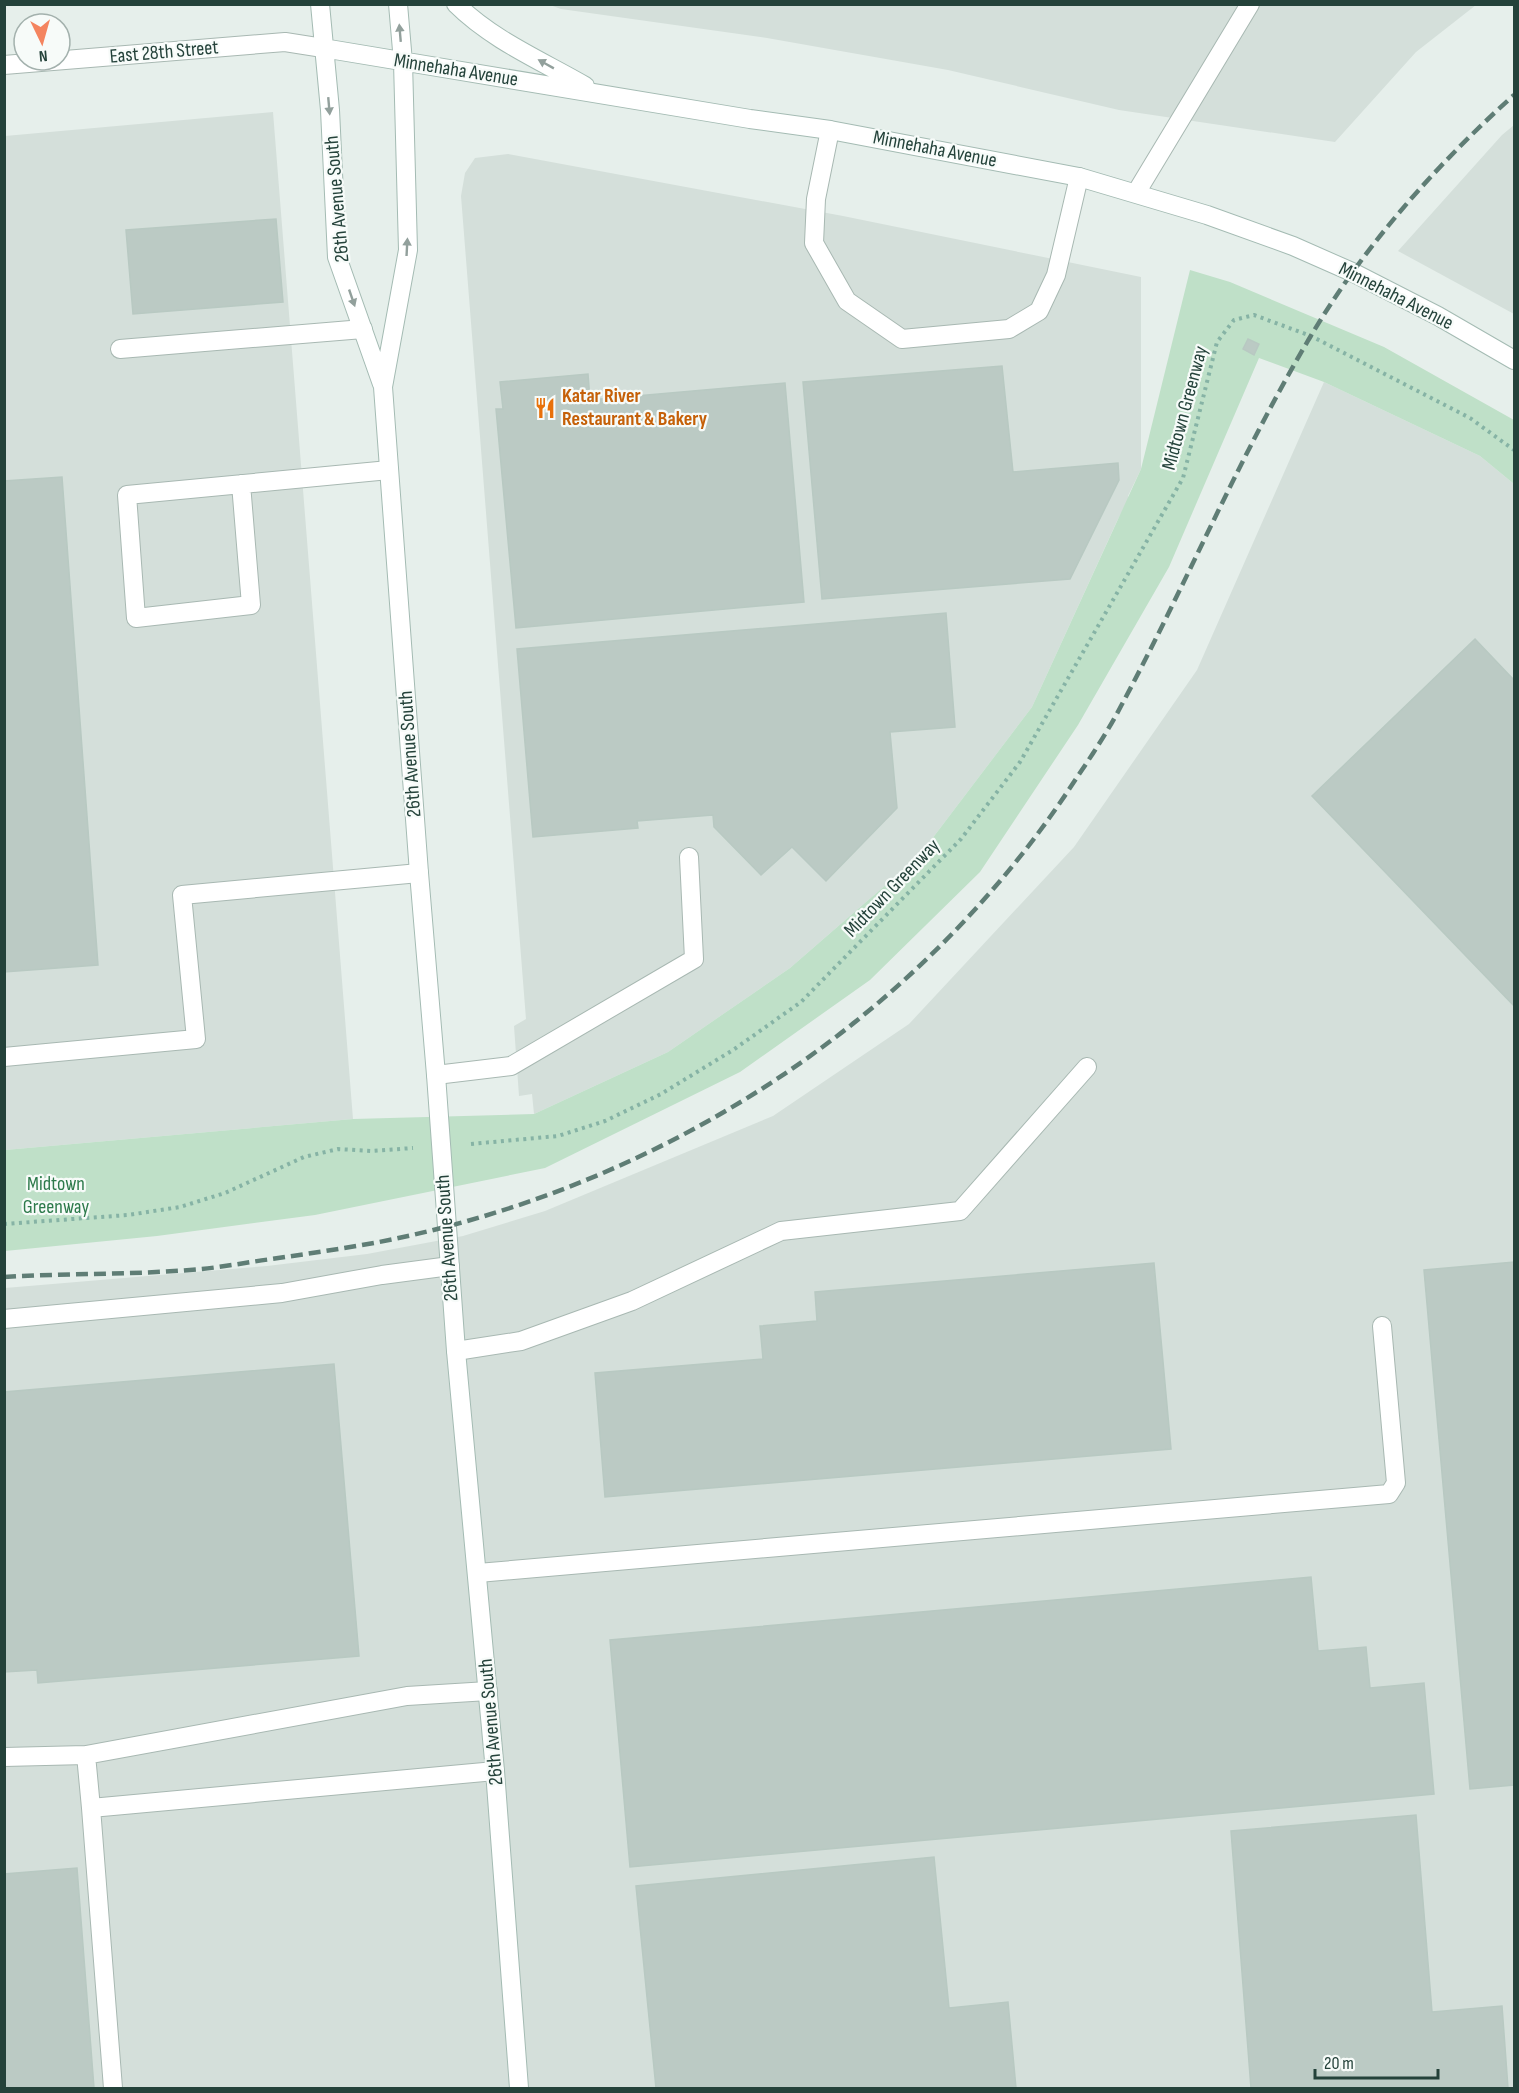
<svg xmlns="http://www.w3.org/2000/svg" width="1519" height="2093" font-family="'Sofia Sans Condensed',sans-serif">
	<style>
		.built { fill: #d4dfda }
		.green { fill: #bfe0c8 }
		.building { fill: #bbcac4; stroke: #b8c9c2; stroke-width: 1.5 }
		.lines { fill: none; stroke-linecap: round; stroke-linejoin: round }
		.lane-casing { stroke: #a8b8b2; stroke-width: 20 }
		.street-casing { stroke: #a8b8b2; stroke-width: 20 }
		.secondary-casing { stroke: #a4bbb3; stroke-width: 20 }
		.path { stroke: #86b3a5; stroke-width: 4; stroke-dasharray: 3 4.5; stroke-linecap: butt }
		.lane { stroke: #fff; stroke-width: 18 }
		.street { stroke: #fff; stroke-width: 18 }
		.secondary { stroke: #fff; stroke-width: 18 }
		.rail { stroke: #5f7d75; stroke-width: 4.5; stroke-dasharray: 12 6; stroke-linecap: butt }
		.oneway { fill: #92a09c }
		.labels { text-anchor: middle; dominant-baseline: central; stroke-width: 4.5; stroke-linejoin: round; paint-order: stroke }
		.street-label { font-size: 20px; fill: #24423a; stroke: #f7fbf9 }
		.food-label { font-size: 20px; font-weight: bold; fill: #c56008; stroke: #f7fbf9; text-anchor: start }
		.park-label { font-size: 20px; fill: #2d7a4b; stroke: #f7fbf9 }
	</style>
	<rect width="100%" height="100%" fill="#e6efeb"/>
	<path class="built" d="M 550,5 L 1476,5 L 1416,52 L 1335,142 L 1119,110 L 948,70 L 767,38 L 561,9 Z
		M 273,112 L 353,1119 L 5,1150 L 5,136 Z
		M 1514,125 L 1514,314 L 1398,251 L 1502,135 Z
		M 508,154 L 843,216 L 1141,277 L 1141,469 L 1128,496 L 1129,498 L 1117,521 L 1032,707 L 919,856 L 790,968 L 668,1052 L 534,1114 L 532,1094 L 519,1096 L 514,1026 L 526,1019 L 461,196 L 465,173 L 475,158 Z
		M 1324,382 L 1480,456 L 1514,484 L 1514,2088 L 5,2088 L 5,1288 L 267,1266 L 367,1254 L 463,1236 L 545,1211 L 773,1116 L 909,1024 L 1074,847 L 1197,670 Z"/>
	<path class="green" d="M 1190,270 L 1230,282 L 1384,347 L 1514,420 L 1514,484 L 1480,456 L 1324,382 L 1259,358 L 1169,567 L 1078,725 L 980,872 L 870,980 L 740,1072 L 545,1168 L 315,1215 L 157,1236 L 5,1251 L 5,1150 L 353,1119 L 534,1114 L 668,1052 L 790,968 L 919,856 L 1032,707 L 1141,469 Z"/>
	<path class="building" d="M 276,219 L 283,302 L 133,314 L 126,230 Z
		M 1248,339 L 1259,344 L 1254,355 L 1243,349 Z
		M 1002,366 L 1013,472 L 1118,463 L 1119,480 L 1070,579 L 822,599 L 803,382 Z
		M 588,374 L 590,400 L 785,383 L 804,602 L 516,628 L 496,409 L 503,409 L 500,382 Z
		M 62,477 L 98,965 L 4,972 L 4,481 Z
		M 946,613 L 955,727 L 890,732 L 897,808 L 826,881 L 792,847 L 761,875 L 714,827 L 713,815 L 637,821 L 638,828 L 533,837 L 517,649 Z
		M 1475,639 L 1514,680 L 1514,1006 L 1312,796 Z
		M 1514,1262 L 1514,1785 L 1470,1789 L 1424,1270 Z
		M 1154,1263 L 1171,1449 L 605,1497 L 595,1373 L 763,1359 L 760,1326 L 817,1321 L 815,1292 Z
		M 334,1364 L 359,1656 L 38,1683 L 37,1670 L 4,1672 L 4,1392 Z
		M 1311,1577 L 1318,1651 L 1366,1647 L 1370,1688 L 1424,1683 L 1434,1794 L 630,1867 L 610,1640 Z
		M 1416,1815 L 1432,2012 L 1502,2006 L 1508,2088 L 1251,2088 L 1231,1831 Z
		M 934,1857 L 949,2008 L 1008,2002 L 1016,2088 L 656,2088 L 636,1886 Z
		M 77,1868 L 94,2088 L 4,2088 L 4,1874 Z"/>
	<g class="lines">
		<defs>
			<path id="lane" d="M 830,130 L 816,199 L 814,243 L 847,301 L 902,339 L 1009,329 L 1039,311 L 1056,275 L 1079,177
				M 1136,193 L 1250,4
				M 120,349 L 363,329
				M 241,484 L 251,605 L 136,618 L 127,495 L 389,470
				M 4,1057 L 196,1039 L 182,895 L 419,873
				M 436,1075 L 511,1066 L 694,959 L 689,857
				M 4,1319 L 282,1293 L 382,1275 L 450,1266
				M 456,1351 L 521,1341 L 632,1301 L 781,1231 L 960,1211 L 1087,1067
				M 478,1573 L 1389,1494 L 1396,1483 L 1382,1326
				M 86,1755 L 91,1808
				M 4,1757 L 86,1755 L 407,1696 L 488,1691
				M 113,2088 L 91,1808 L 495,1771"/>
			<path id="street" d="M 4,65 L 285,42 L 323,48"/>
			<path id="secondary" d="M 320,4 L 330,110 L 337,257 L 382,384
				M 398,4 L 403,62 L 408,250 L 383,387 L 419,873 L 436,1075 L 456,1351 L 495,1771 L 519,2088
				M 456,4 C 492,40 542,61 585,86
				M 323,48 L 750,119 L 830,130 L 1079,177 L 1207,215 L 1293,246 L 1352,272 L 1438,316 L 1514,360"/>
		</defs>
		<use href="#lane" class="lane-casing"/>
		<use href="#street" class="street-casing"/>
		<use href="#secondary" class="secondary-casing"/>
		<path class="path" d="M 471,1144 L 558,1136 L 605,1121 L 661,1094 L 733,1050 L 801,1002 L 961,839 L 1020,762 L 1183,478 L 1217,342 L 1234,320 L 1254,315 L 1311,336 L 1470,418 L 1514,450
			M 4,1224 L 128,1215 L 180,1207 L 225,1193 L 304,1157 L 338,1149 L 372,1151 L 413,1148"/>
		<use href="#lane" class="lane"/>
		<use href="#street" class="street"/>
		<use href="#secondary" class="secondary"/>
		<path class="rail" d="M 4,1277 C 70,1273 136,1275 201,1269 C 224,1267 248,1262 272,1259 C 306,1254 340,1249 374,1243 C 653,1190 907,1029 1066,794 C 1085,765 1105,737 1121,706 C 1186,585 1239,457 1309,339 C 1363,247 1435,166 1514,95"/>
	</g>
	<defs><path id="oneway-solid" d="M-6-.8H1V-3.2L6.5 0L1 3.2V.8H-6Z" transform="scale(1.5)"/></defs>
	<g class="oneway">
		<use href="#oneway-solid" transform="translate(400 33) rotate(-95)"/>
		<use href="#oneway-solid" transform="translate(546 64) rotate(-151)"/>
		<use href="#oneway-solid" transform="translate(329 106) rotate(85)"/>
		<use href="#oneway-solid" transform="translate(407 247) rotate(-87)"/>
		<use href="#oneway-solid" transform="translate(352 298) rotate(71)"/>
	</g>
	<defs>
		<symbol id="restaurant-bare" viewBox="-9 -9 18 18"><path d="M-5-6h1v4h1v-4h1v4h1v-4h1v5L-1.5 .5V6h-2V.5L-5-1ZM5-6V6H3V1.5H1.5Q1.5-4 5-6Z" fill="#e8710a" stroke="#f7fbf9" stroke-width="2.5" paint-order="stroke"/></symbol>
	</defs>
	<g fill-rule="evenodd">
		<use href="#restaurant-bare" x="530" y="393" width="30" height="30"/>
	</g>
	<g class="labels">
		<g class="street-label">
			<text transform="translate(164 52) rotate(-5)">East 28th Street</text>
			<text transform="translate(456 70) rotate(9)">Minnehaha Avenue</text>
			<text transform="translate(935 149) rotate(11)">Minnehaha Avenue</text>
			<text transform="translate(337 199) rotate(-95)">26th Avenue South</text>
			<text transform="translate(1396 296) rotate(27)">Minnehaha Avenue</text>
			<text transform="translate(1185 408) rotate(-75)">Midtown Greenway</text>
			<text transform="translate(410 754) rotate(-94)">26th Avenue South</text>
			<text transform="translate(892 888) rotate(-46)">Midtown Greenway</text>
			<text transform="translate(447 1238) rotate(-94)">26th Avenue South</text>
			<text transform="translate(491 1722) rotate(-95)">26th Avenue South</text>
		</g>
		<g class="food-label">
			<text x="562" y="396">Katar River<tspan x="562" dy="23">Restaurant &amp; Bakery</tspan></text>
		</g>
		<g class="park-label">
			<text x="56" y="1184">Midtown<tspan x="56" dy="23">Greenway</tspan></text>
		</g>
	</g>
	<rect width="1519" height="2093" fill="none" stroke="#24423a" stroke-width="12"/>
	<g transform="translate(42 42) rotate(175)"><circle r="28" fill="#f7fbf9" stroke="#a3b1ad" stroke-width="1.5"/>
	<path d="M0-4.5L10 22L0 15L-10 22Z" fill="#f4845f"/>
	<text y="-9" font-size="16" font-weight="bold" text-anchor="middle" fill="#24423a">N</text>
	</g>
	<path d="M1315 2069v9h123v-9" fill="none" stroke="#24423a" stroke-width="3"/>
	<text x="1324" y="2069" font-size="18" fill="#24423a" stroke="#f7fbf9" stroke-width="4.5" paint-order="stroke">20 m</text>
</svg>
